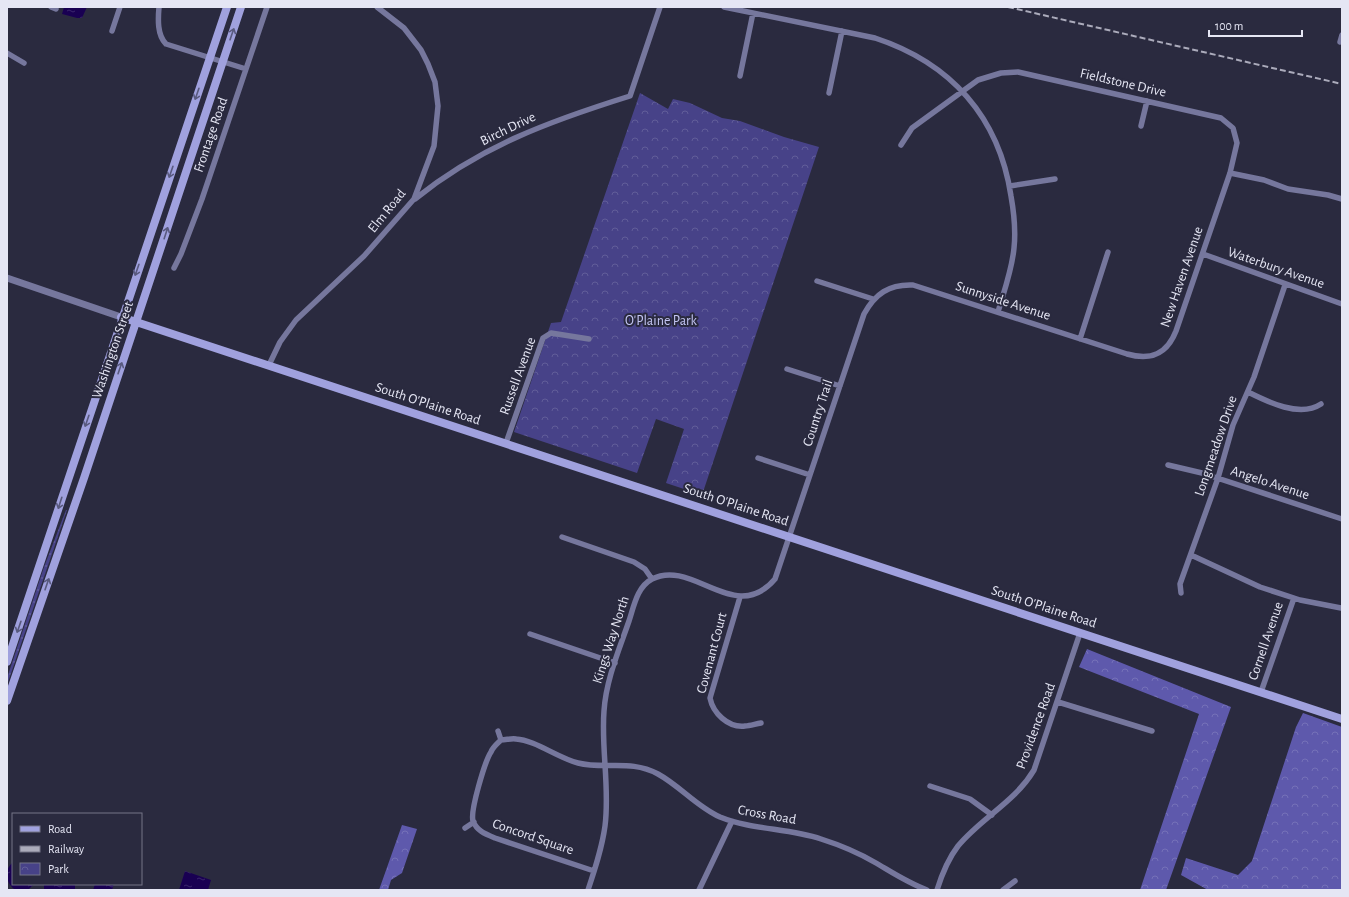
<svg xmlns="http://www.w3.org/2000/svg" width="1349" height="897" font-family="'Alegreya Sans',sans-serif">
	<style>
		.grass { fill: url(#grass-dots) }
		.forest { fill: url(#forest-crowns) }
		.park { fill: url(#park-crowns) }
		.water { fill: url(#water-ripples) }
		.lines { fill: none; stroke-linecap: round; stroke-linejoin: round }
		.minor { stroke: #76779d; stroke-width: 5.5 }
		.tertiary { stroke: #76779d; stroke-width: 7 }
		.secondary { stroke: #a0a1de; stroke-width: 8 }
		.rail { stroke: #ababbb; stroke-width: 2; stroke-dasharray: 6 3; stroke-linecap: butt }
		.oneway { stroke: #595a7f }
		.labels { text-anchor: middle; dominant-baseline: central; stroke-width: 4; stroke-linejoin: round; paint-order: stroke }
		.street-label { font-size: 14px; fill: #e5e6f4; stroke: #2a2a3f }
		.park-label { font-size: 14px; fill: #c4c6f4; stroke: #2a2a3f }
	</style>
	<defs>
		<pattern id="grass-dots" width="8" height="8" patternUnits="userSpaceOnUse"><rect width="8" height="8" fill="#474288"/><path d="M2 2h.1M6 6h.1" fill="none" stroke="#615d99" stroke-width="1.8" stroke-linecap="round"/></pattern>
		<pattern id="forest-crowns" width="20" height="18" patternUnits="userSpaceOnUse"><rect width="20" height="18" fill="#5e59ac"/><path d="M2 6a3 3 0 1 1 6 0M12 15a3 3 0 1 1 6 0" fill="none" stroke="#7571b8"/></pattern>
		<pattern id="park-crowns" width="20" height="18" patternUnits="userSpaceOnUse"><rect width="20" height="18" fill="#474288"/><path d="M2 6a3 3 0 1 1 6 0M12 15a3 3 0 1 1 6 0" fill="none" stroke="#615d99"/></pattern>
		<pattern id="water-ripples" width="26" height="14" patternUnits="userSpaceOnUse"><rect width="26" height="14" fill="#190052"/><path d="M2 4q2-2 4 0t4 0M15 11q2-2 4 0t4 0" fill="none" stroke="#3a256c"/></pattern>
	</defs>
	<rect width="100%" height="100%" fill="#2a2a3f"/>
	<path class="grass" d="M 66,510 L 67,510 L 7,685 L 7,678 L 44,567 Z"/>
	<path class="forest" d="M 1087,649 L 1231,707 L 1166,890 L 1140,890 L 1199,714 L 1079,667 Z
		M 1303,713 L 1342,727 L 1342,890 L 1208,890 L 1181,875 L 1186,858 L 1238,875 L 1252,861 L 1296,727 Z
		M 402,825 L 417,829 L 402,873 L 391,880 L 388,890 L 379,890 Z"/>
	<path class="park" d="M 640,93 L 668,109 L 673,99 L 690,103 L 722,118 L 740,121 L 784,137 L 819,147 L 702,495 L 666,483 L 684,429 L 656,419 L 637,473 L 514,432 L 551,323 L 561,322 Z"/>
	<path class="water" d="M 64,7 L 87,7 L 82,18 L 77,18 L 62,14 Z
		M 13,862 L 13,884 L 34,884 L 29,889 L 14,889 C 5,881 4,870 13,862 Z
		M 185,871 L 211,880 L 208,890 L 179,890 Z
		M 44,884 L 75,884 L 75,890 L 44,890 Z
		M 95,884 L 114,884 L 112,890 L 93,890 Z"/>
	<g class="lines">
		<path class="minor" d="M 51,7 L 56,9
			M 159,7 C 158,19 157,35 166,44 L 246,69
			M 724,7 L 875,38 C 951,63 999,117 1011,196 C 1014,213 1016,230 1014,248 C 1012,270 1004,291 998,312
			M 112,31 L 120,7
			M 1340,42 L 1342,35
			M 7,53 L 24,63
			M 740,76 L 753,13
			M 829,93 L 842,31
			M 1141,126 L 1147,101
			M 1230,173 L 1264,180 L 1288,189 L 1328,195 L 1342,199
			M 1010,186 L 1055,179
			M 415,199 C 481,146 550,121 630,96 L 660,7
			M 1203,254 L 1342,304
			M 174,268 L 181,254 L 202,199 L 267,7
			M 817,281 L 873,299
			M 1080,339 L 1108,252
			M 269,365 L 280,342 L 296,320 L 364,256 L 414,199 L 434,146 L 438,106 L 435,82 L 428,64 L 421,50 L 404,28 L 377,7
			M 787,369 L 840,386
			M 1248,392 C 1268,402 1300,418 1321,404
			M 506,443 L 543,338 L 551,333 L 589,339
			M 758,458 L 810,475
			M 1168,465 L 1202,473 L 1342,519
			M 562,537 L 634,562 L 645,569 L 652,579
			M 1191,555 L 1260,587 L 1300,600 L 1341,608
			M 1181,593 L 1180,584 L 1218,478 L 1233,425 L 1254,377 L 1285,285
			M 740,597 L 710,698 C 713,713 728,728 745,726 C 750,726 755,724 761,723
			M 530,634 L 615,663
			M 1261,692 L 1294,598
			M 1058,702 L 1152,731
			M 498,731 L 501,740
			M 930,786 L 970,799 L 992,815
			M 465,828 L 474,822
			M 594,871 L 495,838 C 485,834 477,831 473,821 C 470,811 485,761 491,752 C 493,747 497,744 501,740 C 506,740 512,738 516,739 C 535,740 558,758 578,763 C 606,770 630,759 658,774 C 680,786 697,807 720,817 C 752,830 788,828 821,839 C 840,845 859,853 876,863 C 893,873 908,883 927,890
			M 588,890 C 595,869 602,848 605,826 C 610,788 601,749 604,711 C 606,680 619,650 629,621 C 634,606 637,587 652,579 C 693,558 735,626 775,579 L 864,314 C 875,294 889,284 913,285 L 1127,354 C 1151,361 1167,354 1176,331 L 1230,173 L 1237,143 L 1233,128 L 1221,118 L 1018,72 L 1001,73 L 978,80 L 912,128 L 901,145
			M 699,890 L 732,821
			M 937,890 C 942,874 948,859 958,846 C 981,818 1015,802 1034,770 L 1080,633
			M 1003,890 L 1015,881"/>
		<path class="tertiary" d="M 7,278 L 121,317"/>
		<path class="secondary" d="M 121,317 L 1342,719
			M 7,662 L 227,7
			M 7,701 L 84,478 L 241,7"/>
		<path class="rail" d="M 1008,7 L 1342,84"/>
	</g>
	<defs><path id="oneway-shaft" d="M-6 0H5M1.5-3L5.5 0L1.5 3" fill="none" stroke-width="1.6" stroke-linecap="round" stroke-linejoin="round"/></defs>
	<g class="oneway">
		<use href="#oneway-shaft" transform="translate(232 34) rotate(-71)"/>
		<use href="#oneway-shaft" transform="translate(197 94) rotate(109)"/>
		<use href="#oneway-shaft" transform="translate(171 172) rotate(109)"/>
		<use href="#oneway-shaft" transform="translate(166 233) rotate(-72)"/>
		<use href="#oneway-shaft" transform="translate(137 270) rotate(109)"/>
		<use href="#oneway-shaft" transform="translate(120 368) rotate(-71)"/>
		<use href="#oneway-shaft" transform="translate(87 421) rotate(109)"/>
		<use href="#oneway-shaft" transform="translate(60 503) rotate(108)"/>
		<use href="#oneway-shaft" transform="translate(47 584) rotate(-71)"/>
		<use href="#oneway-shaft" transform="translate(19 627) rotate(109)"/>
	</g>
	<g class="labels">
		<g class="street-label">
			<text transform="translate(1123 83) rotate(13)">Fieldstone Drive</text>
			<text transform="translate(508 129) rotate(-26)">Birch Drive</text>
			<text transform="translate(211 135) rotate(-71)">Frontage Road</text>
			<text transform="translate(387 211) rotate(-51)">Elm Road</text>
			<text transform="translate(1276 268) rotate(19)">Waterbury Avenue</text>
			<text transform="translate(1182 277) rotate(-71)">New Haven Avenue</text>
			<text transform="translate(1003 301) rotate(18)">Sunnyside Avenue</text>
			<text transform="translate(113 350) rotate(-71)">Washington Street</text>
			<text transform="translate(518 376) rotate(-70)">Russell Avenue</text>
			<text transform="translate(428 404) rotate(18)">South O'Plaine Road</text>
			<text transform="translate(818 413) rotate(-72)">Country Trail</text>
			<text transform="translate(1216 446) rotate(-71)">Longmeadow Drive</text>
			<text transform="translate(1270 483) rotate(18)">Angelo Avenue</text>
			<text transform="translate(736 505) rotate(18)">South O'Plaine Road</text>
			<text transform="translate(1044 607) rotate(18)">South O'Plaine Road</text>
			<text transform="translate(611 640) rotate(-72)">Kings Way North</text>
			<text transform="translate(1266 641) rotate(-71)">Cornell Avenue</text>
			<text transform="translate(712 653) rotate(-75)">Covenant Court</text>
			<text transform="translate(1036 726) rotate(-70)">Providence Road</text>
			<text transform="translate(767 815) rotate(10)">Cross Road</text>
			<text transform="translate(533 837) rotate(19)">Concord Square</text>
		</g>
		<g class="park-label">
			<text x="661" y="321">O'Plaine Park</text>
		</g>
	</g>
	<rect width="1349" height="897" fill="none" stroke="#e5e6f4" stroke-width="16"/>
	<rect x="12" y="813" width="130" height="72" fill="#2a2a3f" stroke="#757587"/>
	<rect x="20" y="826" width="20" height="6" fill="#a0a1de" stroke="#757587"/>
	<text x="48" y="833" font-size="12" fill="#e5e6f4">Road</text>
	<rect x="20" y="846" width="20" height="6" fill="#ababbb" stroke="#757587"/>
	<text x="48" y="853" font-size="12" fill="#e5e6f4">Railway</text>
	<rect x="20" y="863" width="20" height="12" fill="url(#park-crowns)" stroke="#757587"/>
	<text x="48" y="873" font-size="12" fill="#e5e6f4">Park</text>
	<path d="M1209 30v6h93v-6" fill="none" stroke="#e5e6f4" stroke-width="2"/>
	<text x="1215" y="30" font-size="12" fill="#e5e6f4" stroke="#2a2a3f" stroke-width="3" paint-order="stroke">100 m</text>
</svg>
